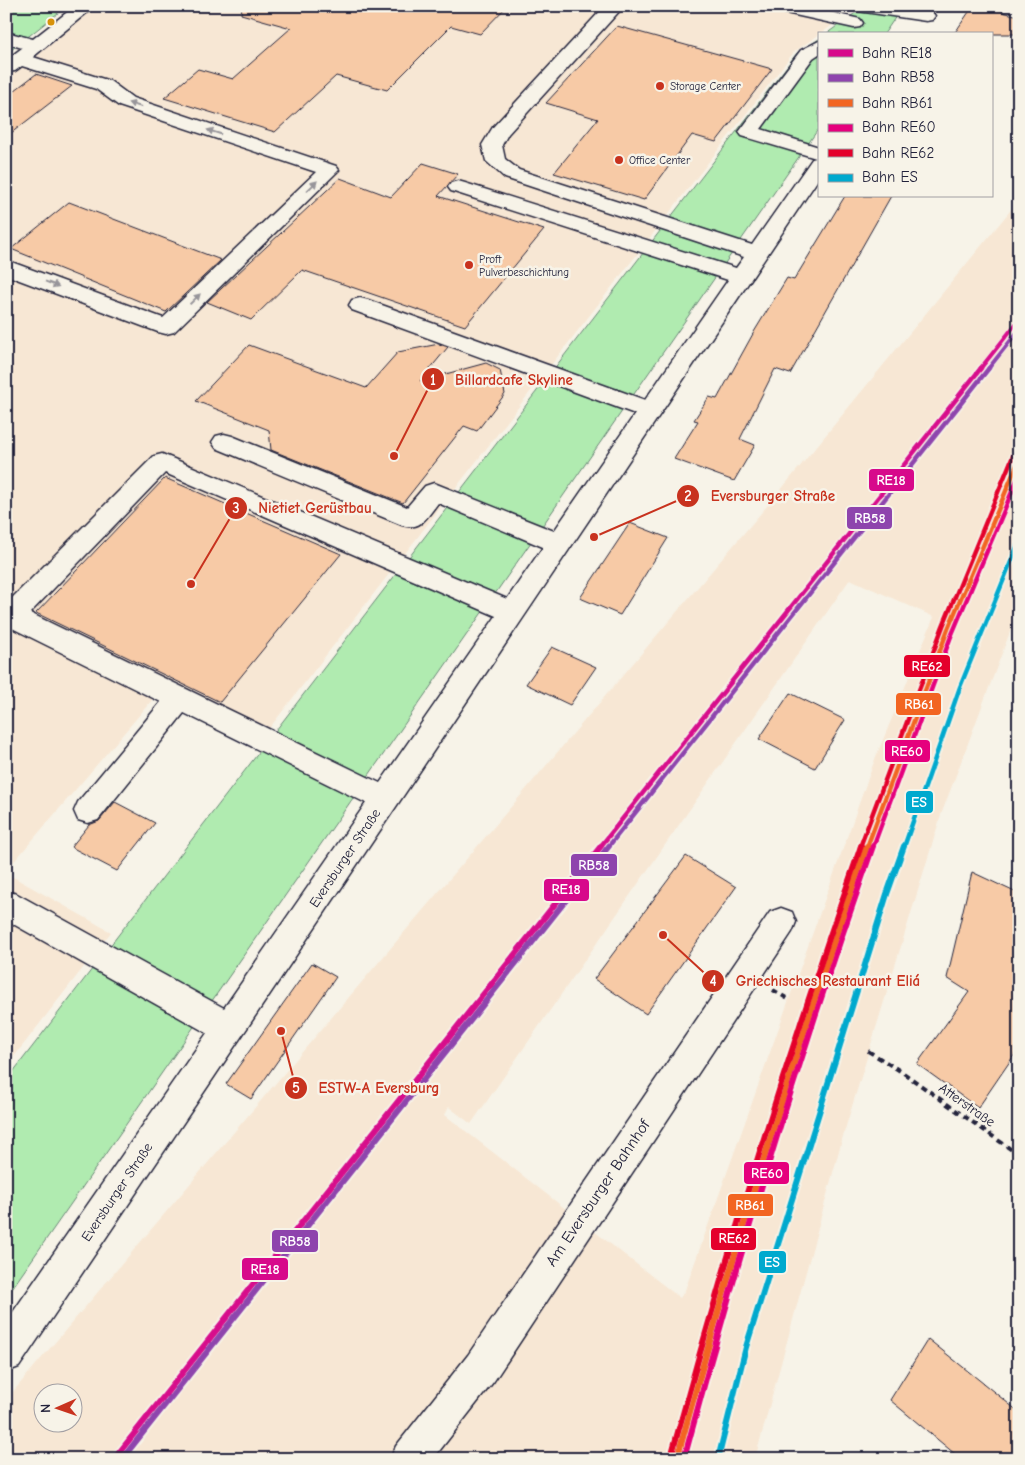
<svg xmlns="http://www.w3.org/2000/svg" width="1025" height="1465" font-family="'Comic Neue',sans-serif">
	<style>
		.built { fill: #f7e7d4; fill-rule: evenodd }
		.green { fill: #b0ebb0; stroke: #698676 }
		.building { fill: #f7caa6; stroke: #22223b }
		.lines { fill: none; stroke-linecap: round; stroke-linejoin: round }
		.minor-casing { stroke: #22223b; stroke-width: 3 }
		.path { stroke: #22223b; stroke-width: 4; stroke-dasharray: 6 4.5; stroke-linecap: butt }
		.minor { fill: #f7f3e8; fill-rule: evenodd }
		.rail-1-far2-casing { stroke: #f7f3e8; stroke-width: 6 }
		.rail-1-far1-casing { stroke: #f7f3e8; stroke-width: 8 }
		.rail-1-casing { stroke: #f7f3e8; stroke-width: 10 }
		.rail-2-far2-casing { stroke: #f7f3e8; stroke-width: 6 }
		.rail-2-far1-casing { stroke: #f7f3e8; stroke-width: 8 }
		.rail-2-casing { stroke: #f7f3e8; stroke-width: 10 }
		.rail-3-far1-casing { stroke: #f7f3e8; stroke-width: 8 }
		.rail-3-casing { stroke: #f7f3e8; stroke-width: 10 }
		.rail-4-far1-casing { stroke: #f7f3e8; stroke-width: 8 }
		.rail-4-casing { stroke: #f7f3e8; stroke-width: 10 }
		.rail-5-far1-casing { stroke: #f7f3e8; stroke-width: 8 }
		.rail-5-casing { stroke: #f7f3e8; stroke-width: 10 }
		.rail-6-far1-casing { stroke: #f7f3e8; stroke-width: 8 }
		.rail-6-casing { stroke: #f7f3e8; stroke-width: 10 }
		.rail-1-far2 { stroke: #d7098b; stroke-width: 4 }
		.rail-1-far1 { stroke: #d7098b; stroke-width: 4.5 }
		.rail-1 { stroke: #d7098b; stroke-width: 6 }
		.rail-2-far2 { stroke: #8e44ad; stroke-width: 4 }
		.rail-2-far1 { stroke: #8e44ad; stroke-width: 4.5 }
		.rail-2 { stroke: #8e44ad; stroke-width: 6 }
		.rail-3-far1 { stroke: #f26522; stroke-width: 4.5 }
		.rail-3 { stroke: #f26522; stroke-width: 6 }
		.rail-4-far1 { stroke: #e5007d; stroke-width: 4.5 }
		.rail-4 { stroke: #e5007d; stroke-width: 6 }
		.rail-5-far1 { stroke: #e4002b; stroke-width: 4.5 }
		.rail-5 { stroke: #e4002b; stroke-width: 6 }
		.rail-6-far1 { stroke: #00a9ce; stroke-width: 4.5 }
		.rail-6 { stroke: #00a9ce; stroke-width: 6 }
		.oneway { fill: #97959a }
		.bus-dot { fill: #d79209; stroke: #f7f3e8; stroke-width: 2 }
		.poi-dot { fill: #c8321e; stroke: #f7f3e8; stroke-width: 2 }
		.labels { text-anchor: middle; dominant-baseline: central; stroke-width: 5; stroke-linejoin: round; paint-order: stroke }
		.far-poi-label { font-size: 11px; fill: #22223b; stroke: #f7f3e8; text-anchor: start }
		.street-label { font-size: 14px; fill: #22223b; stroke: #f7f3e8 }
		.near-street-label { font-size: 16px; fill: #22223b; stroke: #f7f3e8 }
		.leader { fill: none; stroke: #c8321e; stroke-width: 2 }
		.callout-dot { fill: #c8321e; stroke: #f7f3e8; stroke-width: 2 }
		.mark-label { font-size: 15px; text-anchor: middle; font-weight: bold; fill: #fff }
		.callout-label { font-size: 15px; text-anchor: middle; font-weight: bold; fill: #c8321e; stroke: #f7f3e8; stroke-width: 5; stroke-linejoin: round; paint-order: stroke }
		.line-badge { stroke: #f7f3e8; stroke-width: 2 }
		.badge-label { font-size: 14px; text-anchor: middle; font-weight: bold; fill: #fff }
	</style>
	<rect width="100%" height="100%" fill="#f7f3e8"/>
	<filter id="ink" filterUnits="userSpaceOnUse"><feTurbulence type="fractalNoise" baseFrequency=".02" numOctaves="2"/><feDisplacementMap in="SourceGraphic" scale="10" xChannelSelector="R" yChannelSelector="G"/><feConvolveMatrix kernelMatrix="1 2 1 2 8 2 1 2 1" color-interpolation-filters="sRGB"/></filter>
	<g filter="url(#ink)">
		<path class="built" d="M 72,6 L 860,6 L 794,52 L 254,748 L 153,699 L 6,871 L 6,58 Z
			M 1019,200 L 1019,608 L 941,815 L 843,1136 L 755,1459 L 6,1459 L 6,1400 L 779,492 ZM 850,579 L 934,617 L 875,759 L 685,1290 L 680,1298 L 445,1115 L 449,1107 L 471,1124 ZM 42,1392 L 72,1392 L 72,1422 L 42,1422 Z
			M 6,873 L 111,932 L 6,1067 Z"/>
		<path class="green" d="M 6,6 L 67,6 L 6,54 Z
			M 865,6 L 903,6 L 884,34 L 826,34 Z
			M 819,39 L 819,128 L 6,1297 L 6,1081 L 797,53 Z"/>
		<path class="building" d="M 242,6 L 507,6 L 480,34 L 451,26 L 387,90 L 336,76 L 275,132 L 164,98 L 198,69 L 233,79 L 291,28 L 241,14 Z
			M 973,6 L 1006,6 L 1002,12 L 1019,16 L 1019,34 L 954,34 Z
			M 617,26 L 772,69 L 716,142 L 692,135 L 644,200 L 554,173 L 598,119 L 546,103 Z
			M 36,74 L 72,86 L 6,137 L 6,97 Z
			M 423,163 L 458,174 L 438,196 L 544,230 L 465,326 L 302,270 L 251,320 L 207,302 L 340,178 L 391,197 Z
			M 845,196 L 891,196 L 790,374 L 775,369 L 740,439 L 755,445 L 734,481 L 674,459 L 698,421 L 694,420 L 709,397 L 717,399 L 754,332 L 787,278 L 794,280 Z
			M 69,202 L 221,260 L 166,312 L 11,249 Z
			M 439,344 L 448,347 L 420,381 L 486,363 L 500,370 L 505,394 L 477,431 L 464,426 L 403,503 L 271,450 L 269,430 L 196,401 L 249,345 L 366,388 L 398,352 Z
			M 165,478 L 341,554 L 220,702 L 36,613 Z
			M 630,523 L 668,538 L 620,615 L 580,598 Z
			M 552,647 L 596,667 L 570,705 L 526,684 Z
			M 790,693 L 845,720 L 815,768 L 759,739 Z
			M 115,802 L 155,823 L 117,871 L 71,847 L 89,825 L 99,821 Z
			M 686,856 L 736,887 L 646,1014 L 594,979 Z
			M 972,872 L 1019,894 L 1019,1048 L 978,1108 L 917,1064 L 969,992 L 947,978 Z
			M 312,963 L 336,977 L 251,1099 L 226,1084 Z
			M 928,1339 L 1019,1412 L 1019,1459 L 961,1459 L 890,1400 Z"/>
		<g class="lines">
			<defs>
				<path id="minor" d="M 75,6 L 95,6 L 33,57 L 110,81 L 133,98 L 336,166 L 339,170 L 174,332 L 166,334 L 158,332 L 6,275 L 6,260 L 163,318 L 316,172 L 119,106 L 96,89 L 22,66 L 15,71 L 6,72 L 6,60 L 22,48 L 6,43 L 6,32 L 33,39 Z
					M 605,6 L 624,6 L 508,134 L 502,145 L 505,159 L 519,170 L 752,245 L 812,159 L 816,158 L 742,136 L 739,132 L 801,50 L 819,41 L 819,54 L 813,58 L 761,129 L 819,147 L 819,178 L 19,1367 L 6,1372 L 6,1322 L 207,1033 L 6,920 L 6,891 L 17,894 L 224,1008 L 366,803 L 184,713 L 98,820 L 88,823 L 78,820 L 74,811 L 78,802 L 161,702 L 6,625 L 6,604 L 154,456 L 162,454 L 507,599 L 543,547 L 438,503 C 427,517 421,531 402,525 L 216,448 L 212,442 L 216,436 L 224,434 L 232,436 L 407,507 L 425,486 L 434,483 L 554,531 L 635,414 L 352,310 L 349,305 L 352,300 L 360,298 L 368,300 L 645,400 L 728,280 L 451,191 L 448,187 L 451,183 L 458,181 L 465,183 L 736,268 L 744,257 L 505,178 L 486,161 L 482,145 L 493,127 ZM 165,473 L 496,616 L 380,783 L 30,613 Z
					M 769,6 L 803,6 L 860,19 L 863,23 L 860,27 L 854,28 L 772,10 Z
					M 849,6 C 877,6 905,5 932,12 L 935,16 L 932,20 L 926,21 L 858,11 L 852,10 Z
					M 781,908 L 792,912 L 796,922 L 792,932 L 494,1381 L 433,1459 L 390,1459 L 396,1446 L 468,1355 L 770,912 Z"/>
			</defs>
			<use href="#minor" class="minor-casing"/>
			<path class="path" d="M 773,990 L 788,999
				M 868,1051 L 902,1072 L 1019,1155"/>
			<use href="#minor" class="minor"/>
			<defs>
				<path id="rail-1-far2" d="M 980,369 L 1019,320"/>
				<path id="rail-1-far1" d="M 600,847 L 981,368"/>
				<path id="rail-1" d="M 114,1459 L 601,846"/>
				<path id="rail-2-far2" d="M 988,369 L 1019,330"/>
				<path id="rail-2-far1" d="M 608,847 L 989,368"/>
				<path id="rail-2" d="M 122,1459 L 609,846"/>
				<path id="rail-3-far1" d="M 867,847 L 948,629 L 1019,460"/>
				<path id="rail-3" d="M 677,1459 C 733,1253 796,1047 867,846"/>
				<path id="rail-4-far1" d="M 873,847 L 950,639 L 1019,475"/>
				<path id="rail-4" d="M 684,1459 C 739,1252 802,1047 873,846"/>
				<path id="rail-5-far1" d="M 860,847 L 943,626 L 1013,456"/>
				<path id="rail-5" d="M 671,1457 C 727,1251 790,1047 861,846"/>
				<path id="rail-6-far1" d="M 904,847 L 960,687 L 1019,542"/>
				<path id="rail-6" d="M 718,1459 L 746,1347 L 887,894 L 904,846"/>
			</defs>
			<use href="#rail-1-far2" class="rail-1-far2-casing"/>
			<use href="#rail-1-far1" class="rail-1-far1-casing"/>
			<use href="#rail-1" class="rail-1-casing"/>
			<use href="#rail-2-far2" class="rail-2-far2-casing"/>
			<use href="#rail-2-far1" class="rail-2-far1-casing"/>
			<use href="#rail-2" class="rail-2-casing"/>
			<use href="#rail-3-far1" class="rail-3-far1-casing"/>
			<use href="#rail-3" class="rail-3-casing"/>
			<use href="#rail-4-far1" class="rail-4-far1-casing"/>
			<use href="#rail-4" class="rail-4-casing"/>
			<use href="#rail-5-far1" class="rail-5-far1-casing"/>
			<use href="#rail-5" class="rail-5-casing"/>
			<use href="#rail-6-far1" class="rail-6-far1-casing"/>
			<use href="#rail-6" class="rail-6-casing"/>
			<use href="#rail-1-far2" class="rail-1-far2"/>
			<use href="#rail-1-far1" class="rail-1-far1"/>
			<use href="#rail-1" class="rail-1"/>
			<use href="#rail-2-far2" class="rail-2-far2"/>
			<use href="#rail-2-far1" class="rail-2-far1"/>
			<use href="#rail-2" class="rail-2"/>
			<use href="#rail-3-far1" class="rail-3-far1"/>
			<use href="#rail-3" class="rail-3"/>
			<use href="#rail-4-far1" class="rail-4-far1"/>
			<use href="#rail-4" class="rail-4"/>
			<use href="#rail-5-far1" class="rail-5-far1"/>
			<use href="#rail-5" class="rail-5"/>
			<use href="#rail-6-far1" class="rail-6-far1"/>
			<use href="#rail-6" class="rail-6"/>
		</g>
		<defs><path id="oneway-solid" d="M-6-.8H1V-3.2L6.5 0L1 3.2V.8H-6Z" transform="scale(1.25)"/></defs>
		<g class="oneway">
			<use href="#oneway-solid" transform="translate(135 105) rotate(-162)"/>
			<use href="#oneway-solid" transform="translate(214 132) rotate(-162)"/>
			<use href="#oneway-solid" transform="translate(312 186) rotate(-44)"/>
			<use href="#oneway-solid" transform="translate(52 284) rotate(21)"/>
			<use href="#oneway-solid" transform="translate(195 299) rotate(-44)"/>
		</g>
	</g>
	<circle class="bus-dot" cx="51" cy="22" r="4.5"/>
	<g class="poi-dot">
		<circle cx="660" cy="86" r="5"/>
		<circle cx="619" cy="160" r="5"/>
		<circle cx="469" cy="265" r="5"/>
	</g>
	<g class="labels">
		<g class="far-poi-label">
			<text x="670" y="86">Storage Center</text>
			<text x="629" y="160">Office Center</text>
			<text x="479" y="259">Proft<tspan x="479" dy="13">Pulverbeschichtung</tspan></text>
		</g>
		<g class="street-label">
			<text transform="translate(345 858) rotate(-56)">Eversburger Straße</text>
			<text transform="translate(967 1105) rotate(35)">Atterstraße</text>
			<text transform="translate(117 1192) rotate(-56)">Eversburger Straße</text>
		</g>
		<g class="near-street-label">
			<text transform="translate(598 1193) rotate(-56)">Am Eversburger Bahnhof</text>
		</g>
	</g>
	<path class="leader" d="M394 456L433 379M594 537L688 496M191 584L236 508M663 935L713 981M281 1031L296 1088"/>
	<g class="callout-dot">
		<circle cx="394" cy="456" r="5"/>
		<circle cx="594" cy="537" r="5"/>
		<circle cx="191" cy="584" r="5"/>
		<circle cx="663" cy="935" r="5"/>
		<circle cx="281" cy="1031" r="5"/>
		<circle cx="433" cy="379" r="12"/>
		<circle cx="688" cy="496" r="12"/>
		<circle cx="236" cy="508" r="12"/>
		<circle cx="713" cy="981" r="12"/>
		<circle cx="296" cy="1088" r="12"/>
	</g>
	<g class="mark-label">
		<text x="433" y="385">1</text>
		<text x="688" y="501">2</text>
		<text x="236" y="513">3</text>
		<text x="713" y="986">4</text>
		<text x="296" y="1093">5</text>
	</g>
	<g class="callout-label">
		<text x="514" y="385">Billardcafe Skyline</text>
		<text x="773" y="501">Eversburger Straße</text>
		<text x="315" y="513">Nietiet Gerüstbau</text>
		<text x="828" y="986">Griechisches Restaurant Eliá</text>
		<text x="379" y="1093">ESTW-A Eversburg</text>
	</g>
	<g class="line-badge">
		<rect x="868" y="468" width="47" height="24" rx="5" fill="#d7098b"/>
		<rect x="846" y="506" width="47" height="24" rx="5" fill="#8e44ad"/>
		<rect x="903" y="654" width="48" height="24" rx="5" fill="#e4002b"/>
		<rect x="895" y="692" width="47" height="24" rx="5" fill="#f26522"/>
		<rect x="884" y="739" width="47" height="24" rx="5" fill="#e5007d"/>
		<rect x="905" y="790" width="29" height="24" rx="5" fill="#00a9ce"/>
		<rect x="570" y="853" width="48" height="24" rx="5" fill="#8e44ad"/>
		<rect x="543" y="878" width="47" height="24" rx="5" fill="#d7098b"/>
		<rect x="743" y="1161" width="47" height="24" rx="5" fill="#e5007d"/>
		<rect x="727" y="1193" width="47" height="24" rx="5" fill="#f26522"/>
		<rect x="710" y="1227" width="47" height="24" rx="5" fill="#e4002b"/>
		<rect x="271" y="1229" width="48" height="24" rx="5" fill="#8e44ad"/>
		<rect x="758" y="1250" width="29" height="24" rx="5" fill="#00a9ce"/>
		<rect x="241" y="1257" width="48" height="24" rx="5" fill="#d7098b"/>
	</g>
	<g class="badge-label">
		<text x="891" y="485">RE18</text>
		<text x="870" y="523">RB58</text>
		<text x="927" y="671">RE62</text>
		<text x="919" y="709">RB61</text>
		<text x="907" y="756">RE60</text>
		<text x="919" y="807">ES</text>
		<text x="594" y="870">RB58</text>
		<text x="566" y="894">RE18</text>
		<text x="767" y="1178">RE60</text>
		<text x="750" y="1210">RB61</text>
		<text x="734" y="1243">RE62</text>
		<text x="295" y="1246">RB58</text>
		<text x="772" y="1267">ES</text>
		<text x="265" y="1274">RE18</text>
	</g>
	<rect width="1025" height="1465" fill="none" stroke="#f7f3e8" stroke-width="25"/>
	<rect x="12" y="12" width="1000" height="1440" fill="none" stroke="#22223b" stroke-width="2" filter="url(#ink)"/>
	<rect x="818" y="32" width="175" height="165" fill="#f7f3e8" stroke="#a29fa3"/>
	<rect x="828" y="49" width="25" height="8" fill="#d7098b" stroke="#a29fa3"/>
	<text x="862" y="58" font-size="15" fill="#22223b">Bahn RE18</text>
	<rect x="828" y="74" width="25" height="8" fill="#8e44ad" stroke="#a29fa3"/>
	<text x="862" y="82" font-size="15" fill="#22223b">Bahn RB58</text>
	<rect x="828" y="99" width="25" height="8" fill="#f26522" stroke="#a29fa3"/>
	<text x="862" y="108" font-size="15" fill="#22223b">Bahn RB61</text>
	<rect x="828" y="124" width="25" height="8" fill="#e5007d" stroke="#a29fa3"/>
	<text x="862" y="132" font-size="15" fill="#22223b">Bahn RE60</text>
	<rect x="828" y="149" width="25" height="8" fill="#e4002b" stroke="#a29fa3"/>
	<text x="862" y="158" font-size="15" fill="#22223b">Bahn RE62</text>
	<rect x="828" y="174" width="25" height="8" fill="#00a9ce" stroke="#a29fa3"/>
	<text x="862" y="182" font-size="15" fill="#22223b">Bahn ES</text>
	<g transform="translate(58 1408) rotate(268)"><circle r="24" fill="#f7f3e8" stroke="#a29fa3"/>
	<path d="M0-4L9 19L0 12L-9 19Z" fill="#c8321e"/>
	<text y="-8" font-size="14" font-weight="bold" text-anchor="middle" fill="#22223b">N</text>
	</g>
</svg>
